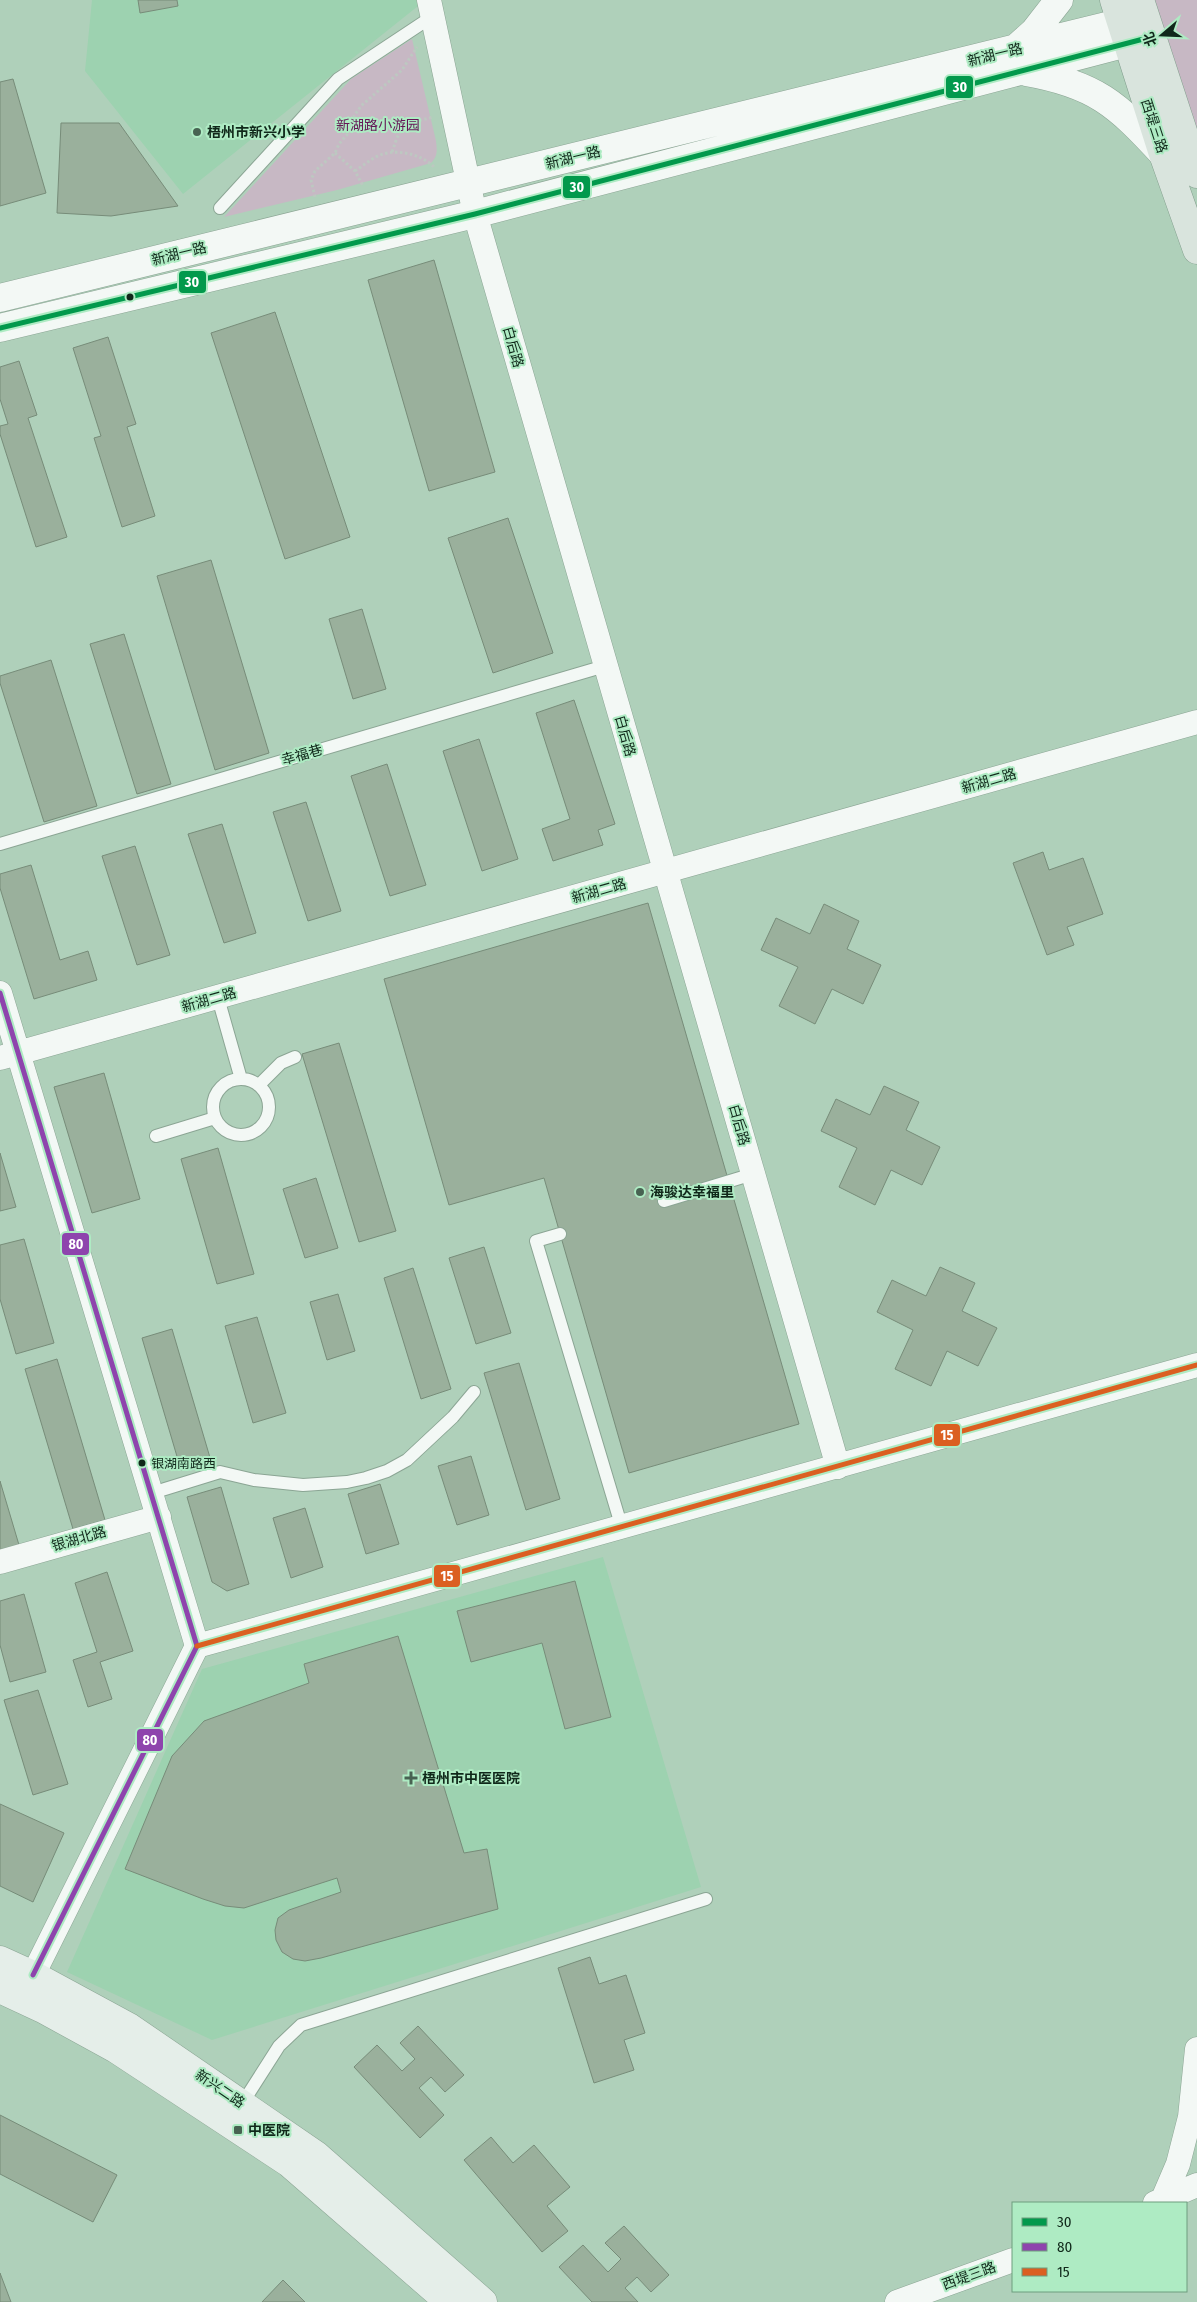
<svg xmlns="http://www.w3.org/2000/svg" width="1197" height="2302" font-family="'Fira Sans Condensed','Noto Sans SC',sans-serif">
	<style>
		.built { fill: #9dd2b0 }
		.green { fill: #c7b8c4 }
		.building { fill: #9ab09c; stroke: #778c79 }
		.lines { fill: none; stroke-linecap: round; stroke-linejoin: round }
		.service-casing { stroke: #8ba594; stroke-width: 14 }
		.minor-casing { stroke: #8ba594; stroke-width: 25 }
		.tertiary-casing { stroke: #8ba594; stroke-width: 29 }
		.secondary-casing { stroke: #8ba594; stroke-width: 29 }
		.primary-casing { stroke: #809c8b; stroke-width: 29 }
		.path { stroke: #bdc8c1; stroke-width: 3; stroke-dasharray: 2.5 2.5; stroke-linecap: butt }
		.service { stroke: #f3f8f5; stroke-width: 12 }
		.minor { stroke: #f3f8f5; stroke-width: 24 }
		.tertiary { stroke: #f3f8f5; stroke-width: 28 }
		.secondary { stroke: #e5eee9; stroke-width: 28 }
		.primary { stroke: #d9e4dd; stroke-width: 28 }
		.bus-1-casing { stroke: #aeebc3; stroke-width: 9 }
		.bus-2-casing { stroke: #aeebc3; stroke-width: 9 }
		.bus-3-casing { stroke: #aeebc3; stroke-width: 9 }
		.bus-1 { stroke: #02994c; stroke-width: 5 }
		.bus-2 { stroke: #8e44ad; stroke-width: 5 }
		.bus-3 { stroke: #db5f21; stroke-width: 5 }
		.poi-dot { fill: #486352; stroke: #aeebc3; stroke-width: 2 }
		.bus-dot { fill: #10281a; stroke: #aeebc3; stroke-width: 2 }
		.labels { text-anchor: middle; dominant-baseline: central; stroke-width: 4; stroke-linejoin: round; paint-order: stroke }
		.bus-label { font-size: 13px; fill: #10281a; stroke: #aeebc3; text-anchor: start }
		.street-label { font-size: 14px; fill: #10281a; stroke: #aeebc3 }
		.park-label { font-size: 14px; fill: #651757; stroke: #aeebc3 }
		.poi-label { font-size: 14px; font-weight: bold; fill: #10281a; stroke: #aeebc3; text-anchor: start }
		.line-badge { stroke: #aeebc3; stroke-width: 2 }
		.badge-label { font-size: 14px; text-anchor: middle; font-weight: bold; fill: #fff }
	</style>
	<rect width="100%" height="100%" fill="#afd0ba"/>
	<path class="built" d="M 92,0 L 416,0 L 418,6 L 183,194 L 85,71 Z
		M 603,1557 L 701,1887 L 212,2040 L 67,1972 L 202,1669 Z"/>
	<path class="green" d="M 1140,0 L 1197,0 L 1197,174 Z
		M 412,39 L 436,141 C 437,150 438,156 431,163 L 337,190 L 224,217 L 351,79 Z"/>
	<path class="building" d="M 138,0 L 177,0 L 178,6 L 140,13 Z
		M 13,79 L 46,193 L 0,206 L 0,82 Z
		M 61,123 L 119,123 L 178,206 L 111,216 L 57,213 Z
		M 434,260 L 495,472 L 429,491 L 368,280 Z
		M 275,312 L 350,537 L 285,559 L 211,333 Z
		M 108,337 L 136,424 L 127,427 L 155,516 L 122,527 L 94,438 L 101,436 L 73,348 Z
		M 19,361 L 37,415 L 28,418 L 67,537 L 36,547 L 0,434 L 0,426 L 8,424 L 0,399 L 0,367 Z
		M 508,518 L 553,653 L 493,673 L 448,538 Z
		M 211,560 L 269,753 L 215,770 L 157,576 Z
		M 362,609 L 386,689 L 353,699 L 329,619 Z
		M 124,634 L 171,784 L 137,794 L 90,644 Z
		M 51,660 L 97,806 L 44,822 L 0,683 L 0,676 Z
		M 574,700 L 615,824 L 598,830 L 603,845 L 553,861 L 542,829 L 570,819 L 536,713 Z
		M 479,739 L 518,859 L 482,871 L 443,751 Z
		M 387,764 L 426,885 L 390,896 L 351,776 Z
		M 306,802 L 341,911 L 308,921 L 273,812 Z
		M 222,824 L 256,933 L 224,943 L 188,834 Z
		M 135,846 L 170,955 L 137,965 L 102,856 Z
		M 1043,852 L 1049,870 L 1083,858 L 1103,914 L 1067,927 L 1074,945 L 1047,955 L 1013,863 Z
		M 31,865 L 60,960 L 88,951 L 97,980 L 34,999 L 0,888 L 0,874 Z
		M 648,903 L 799,1424 L 629,1473 L 544,1178 L 449,1205 L 384,979 Z
		M 824,904 L 859,921 L 847,949 L 881,965 L 863,1004 L 832,989 L 815,1024 L 779,1006 L 798,967 L 761,950 L 776,918 L 810,934 Z
		M 339,1043 L 396,1231 L 359,1242 L 302,1054 Z
		M 104,1073 L 140,1199 L 92,1213 L 54,1087 Z
		M 884,1086 L 919,1102 L 906,1130 L 940,1147 L 922,1185 L 891,1170 L 875,1205 L 839,1187 L 857,1148 L 821,1131 L 836,1099 L 870,1115 Z
		M 218,1148 L 254,1274 L 217,1284 L 181,1159 Z
		M 0,1153 L 16,1207 L 0,1211 Z
		M 316,1178 L 338,1248 L 305,1258 L 283,1189 Z
		M 24,1239 L 54,1343 L 16,1354 L 0,1299 L 0,1245 Z
		M 484,1247 L 511,1333 L 476,1344 L 449,1258 Z
		M 940,1267 L 975,1283 L 962,1311 L 997,1328 L 978,1366 L 947,1351 L 931,1386 L 895,1369 L 913,1330 L 877,1312 L 892,1280 L 926,1296 Z
		M 413,1268 L 451,1389 L 421,1399 L 384,1278 Z
		M 338,1294 L 355,1351 L 327,1360 L 310,1302 Z
		M 257,1317 L 286,1413 L 253,1423 L 225,1326 Z
		M 172,1329 L 211,1461 L 181,1470 L 142,1338 Z
		M 57,1359 L 105,1520 L 73,1529 L 25,1369 Z
		M 519,1363 L 560,1499 L 526,1510 L 484,1373 Z
		M 471,1456 L 489,1515 L 457,1525 L 438,1466 Z
		M 0,1481 L 19,1545 L 0,1550 Z
		M 380,1484 L 399,1544 L 366,1554 L 348,1494 Z
		M 221,1487 L 249,1584 L 227,1591 L 212,1582 L 187,1497 Z
		M 305,1508 L 323,1567 L 291,1578 L 273,1518 Z
		M 107,1572 L 133,1651 L 100,1662 L 112,1699 L 88,1707 L 73,1660 L 97,1652 L 75,1583 Z
		M 575,1581 L 611,1717 L 565,1729 L 542,1643 L 471,1662 L 457,1611 Z
		M 24,1594 L 46,1672 L 10,1682 L 0,1645 L 0,1601 Z
		M 398,1636 L 464,1853 L 487,1849 L 498,1909 L 321,1958 L 305,1961 L 293,1959 L 282,1952 L 276,1940 L 275,1930 L 278,1918 L 289,1910 L 341,1892 L 337,1878 L 244,1908 L 225,1906 L 203,1899 L 125,1869 L 172,1756 L 204,1721 L 309,1683 L 304,1664 Z
		M 38,1690 L 68,1784 L 33,1795 L 4,1700 Z
		M 0,1804 L 64,1833 L 33,1902 L 0,1886 Z
		M 590,1957 L 599,1984 L 626,1975 L 645,2033 L 624,2040 L 634,2070 L 594,2083 L 558,1968 Z
		M 418,2026 L 464,2075 L 445,2092 L 431,2077 L 419,2088 L 444,2115 L 420,2138 L 354,2067 L 377,2045 L 402,2071 L 415,2059 L 400,2043 Z
		M 0,2115 L 117,2175 L 93,2222 L 0,2174 Z
		M 491,2137 L 513,2163 L 534,2145 L 570,2187 L 547,2206 L 568,2231 L 542,2252 L 464,2160 Z
		M 624,2226 L 669,2275 L 651,2292 L 637,2277 L 625,2288 L 638,2302 L 592,2302 L 559,2267 L 583,2245 L 608,2272 L 621,2259 L 605,2243 Z
		M 0,2273 L 11,2302 L 0,2302 Z
		M 283,2280 L 305,2302 L 262,2302 Z"/>
	<g class="lines">
		<defs>
			<path id="service" d="M 220,208 L 338,79 L 433,16
				M 0,844 L 605,666
				M 218,998 L 241,1079
				M213 1107a28 28 0 1 1 56 0a28 28 0 1 1-56 0Z
				M 259,1085 L 281,1063 L 295,1057
				M 156,1136 L 215,1118
				M 664,1201 L 753,1174
				M 560,1234 L 536,1241 L 622,1528
				M 152,1493 L 220,1472 L 254,1480 L 303,1485 L 347,1482 L 366,1478 L 387,1471 L 407,1460 L 453,1417 L 474,1392
				M 242,2104 L 279,2046 L 301,2025 L 706,1899"/>
			<path id="minor" d="M 429,0 L 475,214 L 838,1467
				M 0,993 L 197,1646 L 33,1975
				M 0,1058 L 1197,722
				M 0,1562 L 159,1517
				M 197,1646 L 1197,1365
				M 1163,2199 L 1178,2164 L 1190,2117 L 1197,2049
				M 1155,2203 L 1197,2185
				M 897,2302 L 1013,2260"/>
			<path id="tertiary" d="M 1015,49 L 1034,32 L 1059,0
				M 1026,72 C 1095,84 1117,104 1163,154
				M 0,298 L 1143,17
				M 0,328 L 475,214 L 1150,37"/>
			<path id="secondary" d="M 0,1960 L 33,1975 L 129,2027 L 316,2155 L 483,2302
				M 0,1989 L 43,2009 L 116,2049 L 289,2163 L 449,2302"/>
			<path id="primary" d="M 1114,0 L 1163,154 L 1197,250
				M 1140,0 L 1197,174"/>
		</defs>
		<use href="#service" class="service-casing"/>
		<use href="#minor" class="minor-casing"/>
		<use href="#tertiary" class="tertiary-casing"/>
		<use href="#secondary" class="secondary-casing"/>
		<use href="#primary" class="primary-casing"/>
		<path class="path" d="M 392,152 C 402,122 403,125 433,117
			M 335,153 L 355,171 L 363,186
			M 355,171 C 364,165 373,157 383,154 C 400,149 423,155 435,168
			M 315,197 L 311,180 L 315,171 L 335,153 L 339,144 L 351,130 L 354,116 L 361,106 L 402,70 L 417,47"/>
		<use href="#service" class="service"/>
		<use href="#minor" class="minor"/>
		<use href="#tertiary" class="tertiary"/>
		<use href="#secondary" class="secondary"/>
		<use href="#primary" class="primary"/>
		<defs>
			<path id="bus-1" d="M 0,328 L 475,214 L 1151,37"/>
			<path id="bus-2" d="M 0,993 L 197,1646 L 33,1975"/>
			<path id="bus-3" d="M 197,1646 L 1197,1365"/>
		</defs>
		<use href="#bus-1" class="bus-1-casing"/>
		<use href="#bus-2" class="bus-2-casing"/>
		<use href="#bus-3" class="bus-3-casing"/>
		<use href="#bus-1" class="bus-1"/>
		<use href="#bus-2" class="bus-2"/>
		<use href="#bus-3" class="bus-3"/>
	</g>
	<g class="poi-dot">
		<circle cx="197" cy="132" r="5"/>
		<circle cx="640" cy="1192" r="5"/>
		<path d="M408.5 1770.5h5v5h5v5h-5v5h-5v-5h-5v-5h5z"/>
		<rect x="233" y="2125" width="10" height="10" rx="2.5"/>
	</g>
	<g class="bus-dot">
		<circle cx="130" cy="297" r="4.5"/>
		<circle cx="142" cy="1463" r="4.5"/>
	</g>
	<g class="labels">
		<g class="bus-label">
			<text x="151" y="1463">银湖南路西</text>
		</g>
		<g class="street-label">
			<text transform="translate(995 55) rotate(-14)">新湖一路</text>
			<text transform="translate(1154 126) rotate(72)">西堤三路</text>
			<text transform="translate(573 158) rotate(-14)">新湖一路</text>
			<text transform="translate(179 254) rotate(-14)">新湖一路</text>
			<text transform="translate(513 347) rotate(74)">白后路</text>
			<text transform="translate(625 736) rotate(74)">白后路</text>
			<text transform="translate(302 755) rotate(-16)">幸福巷</text>
			<text transform="translate(989 781) rotate(-16)">新湖二路</text>
			<text transform="translate(599 891) rotate(-16)">新湖二路</text>
			<text transform="translate(209 1000) rotate(-16)">新湖二路</text>
			<text transform="translate(739 1125) rotate(74)">白后路</text>
			<text transform="translate(79 1539) rotate(-16)">银湖北路</text>
			<text transform="translate(220 2089) rotate(34)">新兴二路</text>
			<text transform="translate(969 2276) rotate(-20)">西堤三路</text>
		</g>
		<g class="park-label">
			<text x="378" y="125">新湖路小游园</text>
		</g>
		<g class="poi-label">
			<text x="207" y="132">梧州市新兴小学</text>
			<text x="650" y="1192">海骏达幸福里</text>
			<text x="422" y="1778">梧州市中医医院</text>
			<text x="248" y="2130">中医院</text>
		</g>
	</g>
	<g class="line-badge">
		<rect x="945" y="75" width="29" height="24" rx="5" fill="#02994c"/>
		<rect x="562" y="175" width="29" height="24" rx="5" fill="#02994c"/>
		<rect x="178" y="270" width="29" height="24" rx="5" fill="#02994c"/>
		<rect x="61" y="1232" width="29" height="24" rx="5" fill="#8e44ad"/>
		<rect x="933" y="1423" width="28" height="24" rx="5" fill="#db5f21"/>
		<rect x="433" y="1564" width="28" height="24" rx="5" fill="#db5f21"/>
		<rect x="136" y="1728" width="28" height="24" rx="5" fill="#8e44ad"/>
	</g>
	<g class="badge-label">
		<text x="960" y="92">30</text>
		<text x="577" y="192">30</text>
		<text x="192" y="287">30</text>
		<text x="76" y="1249">80</text>
		<text x="947" y="1440">15</text>
		<text x="447" y="1581">15</text>
		<text x="150" y="1745">80</text>
	</g>
	<rect x="1012" y="2202" width="175" height="90" fill="#aeebc3" stroke="#6f9d7f"/>
	<rect x="1022" y="2218" width="25" height="8" fill="#02994c" stroke="#6f9d7f"/>
	<text x="1057" y="2227" font-size="15" fill="#10281a">30</text>
	<rect x="1022" y="2243" width="25" height="8" fill="#8e44ad" stroke="#6f9d7f"/>
	<text x="1057" y="2252" font-size="15" fill="#10281a">80</text>
	<rect x="1022" y="2268" width="25" height="8" fill="#db5f21" stroke="#6f9d7f"/>
	<text x="1057" y="2277" font-size="15" fill="#10281a">15</text>
	<g transform="translate(1162 35) rotate(251)" stroke="#aeebc3" stroke-width="4" paint-order="stroke">
	<path d="M0-4L9 19L0 12L-9 19Z" fill="#10281a"/>
	<text y="-8" font-size="14" font-weight="bold" text-anchor="middle" fill="#10281a">北</text>
	</g>
</svg>
